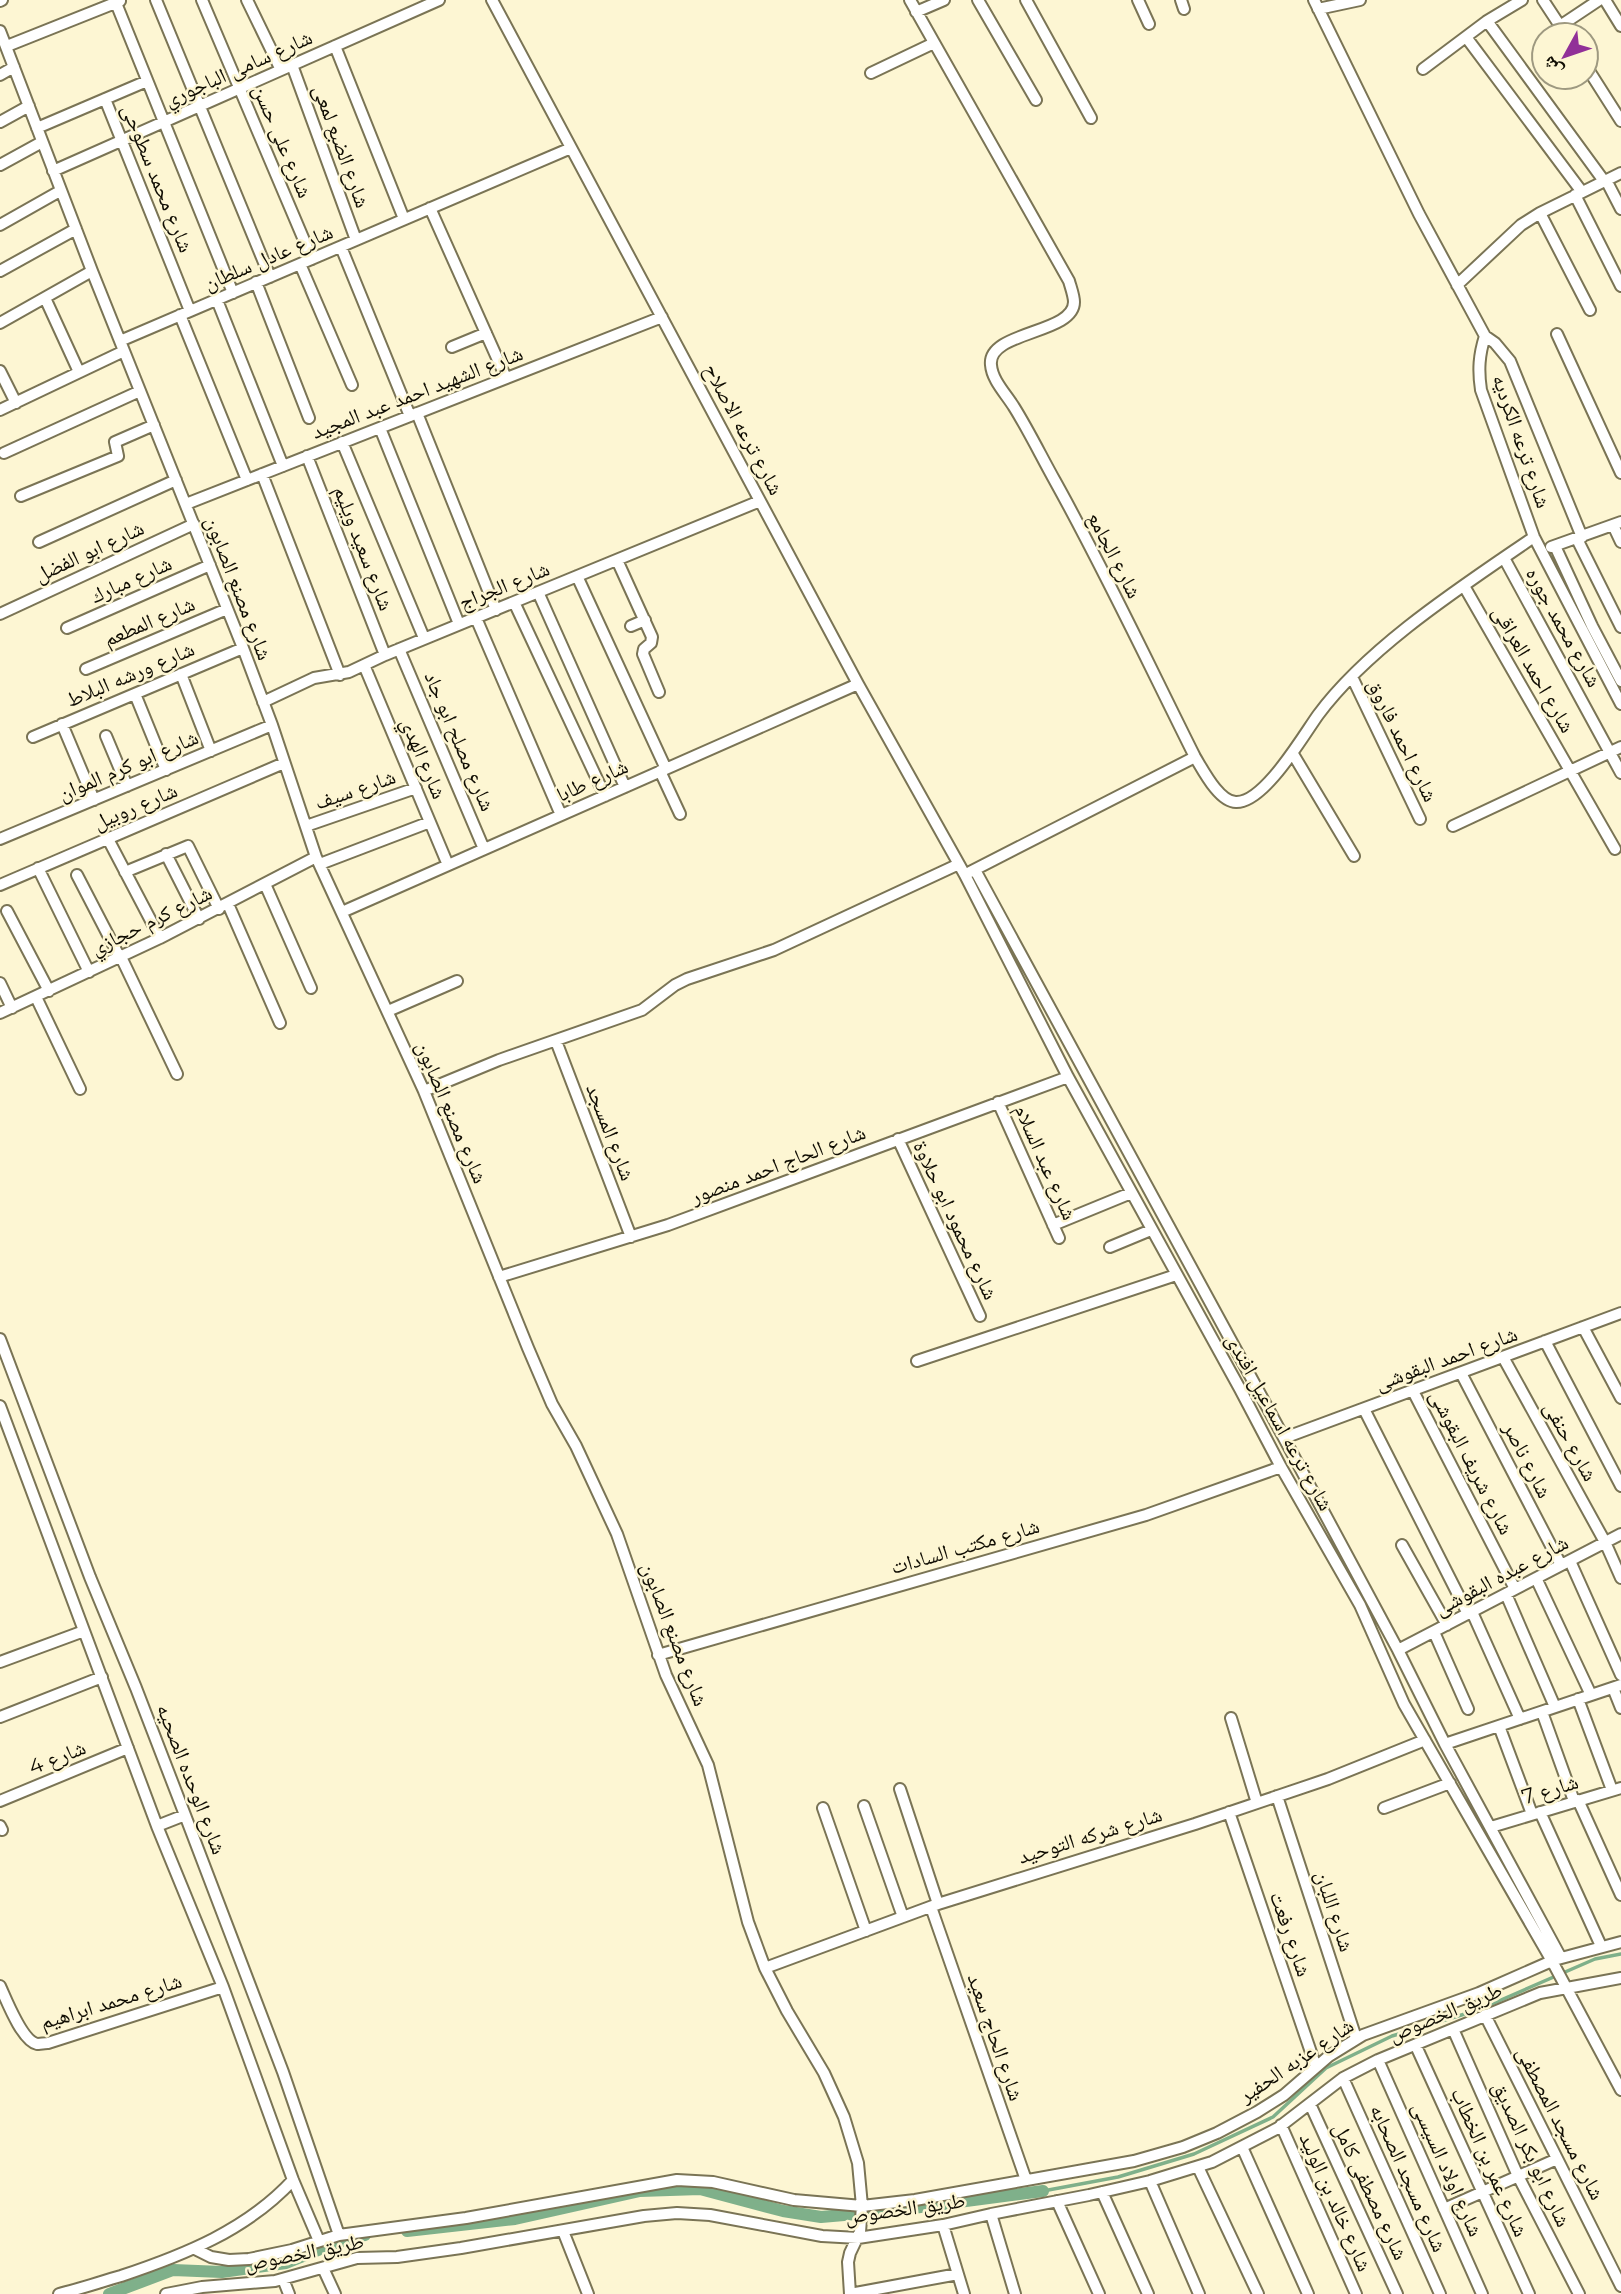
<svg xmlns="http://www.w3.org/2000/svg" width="1621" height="2294" font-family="Montserrat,'Noto Naskh Arabic',sans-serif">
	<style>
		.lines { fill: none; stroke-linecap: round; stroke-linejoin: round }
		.stream { stroke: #7fb08a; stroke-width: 3.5 }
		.canal { stroke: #7fb08a; stroke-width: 12 }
		.street-casing { stroke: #7a7455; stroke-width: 14 }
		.street { stroke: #fff; stroke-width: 10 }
		.labels { text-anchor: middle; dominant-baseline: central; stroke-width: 5; stroke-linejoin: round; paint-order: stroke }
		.street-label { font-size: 21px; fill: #100d03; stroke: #fdf6d3 }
	</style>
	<rect width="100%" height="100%" fill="#fdf6d3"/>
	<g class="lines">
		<path class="stream" d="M 1043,2191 L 1118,2177 L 1194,2154 L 1273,2117 L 1326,2068 L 1392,2036 L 1478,2010 L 1595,1959 L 1621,1954"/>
		<path class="canal" d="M 407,2231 L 515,2219 L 640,2191 L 700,2189 L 783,2211 L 821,2217 L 890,2211 L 1043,2191
			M 109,2294 L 173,2270 L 222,2272 L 286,2263 L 333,2244 L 365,2235"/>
		<defs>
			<path id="street" d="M 156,0 L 270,277
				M 202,0 L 312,259
				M 247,0 L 281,70
				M 492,0 L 858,684 L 965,875 L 1068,1077 L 1240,1389 L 1281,1467 L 1360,1605 L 1404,1704 L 1552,1961 L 1621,2090
				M 910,0 L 1069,281 C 1071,288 1074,296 1074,302 C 1074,334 987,331 991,365 C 992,380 1006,394 1014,407 C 1029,431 1041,456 1055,481 C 1105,571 1149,665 1195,757 C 1203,770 1219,802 1236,802 C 1264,803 1303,736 1318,715 C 1369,646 1464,585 1534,537
				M 978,0 L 1036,100
				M 1026,0 L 1091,118
				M 1138,0 L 1149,24
				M 1181,0 L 1184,9
				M 1314,0 L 1419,214 L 1485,336 C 1479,355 1478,370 1481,390 L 1534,537 L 1621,704
				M 1543,0 L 1566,35
				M 1605,0 L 1621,26
				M 0,1 L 2,0
				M 116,3 L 233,293
				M 1318,9 L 1360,0
				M 916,12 L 944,0
				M 1487,21 L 1604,181
				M 1560,26 L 1599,0
				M 0,31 L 92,271 L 243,648 L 272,725 L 316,857 L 424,1091 L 528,1348 L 552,1404 L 576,1446 L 617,1534 L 666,1675 L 708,1765 L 748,1922 L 765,1968 L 787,2011 L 824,2073 L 844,2117 L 858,2163 L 862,2206 L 860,2232 L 850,2253 L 848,2262 L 850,2294
				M 1466,37 L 1582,192
				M 7,46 L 120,1
				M 335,46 L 404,219
				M 292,65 L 356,240
				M 1586,66 L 1621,121
				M 1423,69 L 1487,21 L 1522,0
				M 871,73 L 934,43
				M 0,75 L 14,67
				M 105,99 L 190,311
				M 0,122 L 29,106
				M 37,128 L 147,81
				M 0,165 L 42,142
				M 53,171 L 439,0
				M 1606,180 L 1621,209
				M 1575,195 L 1621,286
				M 430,208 L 506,378
				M 1540,213 L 1590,310
				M 0,225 L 60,191
				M 341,247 L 410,416
				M 300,264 L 352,385
				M 0,271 L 76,229
				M 256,282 L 309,418
				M 1457,285 L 1521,225 L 1540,213 L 1621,173
				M 45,298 L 79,372
				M 217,300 L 283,466
				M 180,315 L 247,480
				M 0,323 L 92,271
				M 1557,334 L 1621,473
				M 1485,336 L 1495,343 L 1510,361 L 1582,537
				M 120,341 L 571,148
				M 452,347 L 486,333
				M 0,371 L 16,403
				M 0,410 L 124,351
				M 417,413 L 496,610
				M 380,428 L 459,624
				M 342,442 L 424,638
				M 4,453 L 140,391
				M 307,456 L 385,655
				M 262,474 L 340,675
				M 21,496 L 118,456 L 115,442 L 154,425
				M 186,504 L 662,317
				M 1613,525 L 1621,542
				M 1577,539 L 1621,627
				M 39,542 L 176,480
				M 1555,546 L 1592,626 L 1621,681
				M 1551,547 L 1621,522
				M 1504,558 L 1621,773
				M 617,560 L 652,637 L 651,643 L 644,649 L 643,654 L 659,692
				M 577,576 L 666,769
				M 1464,586 L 1615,849
				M 538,592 L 625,787
				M 514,602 L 605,796
				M 0,614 L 194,524
				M 476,618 L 561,815
				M 631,626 L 645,620
				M 67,628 L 210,565
				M 399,649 L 484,849
				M 364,665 L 448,865
				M 86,669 L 227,609
				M 181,674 L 211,751
				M 1352,677 L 1420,819
				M 135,694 L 166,770
				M 263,702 L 314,678 L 349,672 L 385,655 L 760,501
				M 62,724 L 94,800
				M 106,736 L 127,786
				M 33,737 L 243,648
				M 1293,754 L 1354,856
				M 660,771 L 680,814
				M 306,826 L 416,788
				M 1453,826 L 1621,747
				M 0,839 L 272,725
				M 108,839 L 160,938
				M 166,854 L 199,919
				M 320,864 L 430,822
				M 38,868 L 89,972
				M 975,870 L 1284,1438 L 1398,1650 L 1445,1744 L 1561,1958
				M 125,872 L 188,846 L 219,909
				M 970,872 L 1195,757
				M 77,875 L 120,958
				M 265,884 L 311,988
				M 0,885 L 284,763
				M 228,904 L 280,1023
				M 7,911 L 49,991
				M 342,912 L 858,684
				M 121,957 L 177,1074
				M 0,983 L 12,1008
				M 36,997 L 80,1089
				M 388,1011 L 457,981
				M 0,1013 L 160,938 L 316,857
				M 556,1041 L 631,1237
				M 424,1091 L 499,1060 L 642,1010 L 675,985 L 687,979 L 774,950 L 959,864
				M 998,1102 L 1059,1238
				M 898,1139 L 980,1316
				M 1053,1225 L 1131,1193
				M 1110,1247 L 1151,1230
				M 499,1277 L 668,1225 L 1068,1077
				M 1583,1327 L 1621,1398
				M 0,1339 L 90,1577 L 136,1688 L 185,1815 L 283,2072 L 339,2235
				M 1545,1341 L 1621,1486
				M 1503,1357 L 1605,1542 L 1621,1578
				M 917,1361 L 1176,1275
				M 1461,1373 L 1561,1565
				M 1413,1391 L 1515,1589
				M 0,1406 L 157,1826 L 223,1987 L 293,2180 L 319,2241
				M 1364,1409 L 1468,1614
				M 1284,1438 L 1621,1313
				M 1402,1545 L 1447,1625
				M 1570,1561 L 1621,1675
				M 1536,1578 L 1591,1695
				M 1506,1594 L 1555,1707
				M 1472,1612 L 1520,1719
				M 1434,1632 L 1468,1709
				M 1398,1650 L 1621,1534
				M 658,1655 L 1146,1515 L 1281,1467
				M 0,1662 L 84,1631
				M 1613,1688 L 1621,1708
				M 1578,1699 L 1612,1790
				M 1542,1712 L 1574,1801
				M 0,1717 L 102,1677
				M 1231,1718 L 1257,1803
				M 1499,1726 L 1532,1814
				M 1445,1744 L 1621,1685
				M 900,1789 L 938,1904
				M 1277,1796 L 1356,2038
				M 1578,1800 L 1621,1895
				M 0,1801 L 128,1748
				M 864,1806 L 903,1917
				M 823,1808 L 866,1931
				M 1384,1808 L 1450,1783
				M 1229,1812 L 1316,2067
				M 1540,1812 L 1601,1946
				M 0,1826 L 2,1830
				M 157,1826 L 185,1815
				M 1491,1827 L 1621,1788
				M 931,1907 L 1026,2180
				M 765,1968 L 938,1904 L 1195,1824 L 1328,1779 L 1425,1740
				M 0,1986 C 6,1999 22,2041 37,2044 C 38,2044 47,2043 48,2043 L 223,1987
				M 1485,2015 L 1621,2286
				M 1453,2029 L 1518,2176 L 1579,2294
				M 1416,2046 L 1529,2294
				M 1378,2060 L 1482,2294
				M 1343,2078 L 1440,2294
				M 1310,2104 L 1397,2294
				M 1281,2125 L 1356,2294
				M 1242,2147 L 1308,2294
				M 1198,2167 L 1258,2294
				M 1150,2181 L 1199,2294
				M 1102,2192 L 1148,2294
				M 1057,2201 L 1099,2294
				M 1444,2209 L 1557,2159
				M 991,2214 L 1015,2294
				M 943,2225 L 964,2294
				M 563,2231 L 588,2294
				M 195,2249 L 211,2257 L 229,2260 L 249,2259 L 292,2250 L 339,2235 L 466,2218 L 677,2180 L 713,2182 L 794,2200 L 862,2206 L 915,2200 L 1134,2161 L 1183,2147 L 1217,2133 L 1257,2112 L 1284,2095 L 1329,2056 L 1363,2035 L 1479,1993 L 1554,1960 L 1621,1942
				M 323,2268 L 335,2294
				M 283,2279 L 289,2294
				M 59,2294 C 79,2289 100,2282 121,2276 C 184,2255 247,2230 293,2180
				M 166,2294 L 202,2287 L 275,2281 L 357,2258 L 397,2257 L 461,2248 L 644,2216 L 677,2213 L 710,2215 L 822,2236 L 858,2238 L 943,2225 L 991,2214 L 1089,2195 L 1150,2181 L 1212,2162 L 1278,2128 L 1343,2078 L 1378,2060 L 1540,1993 L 1621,1978
				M 850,2294 L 958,2274"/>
		</defs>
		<use href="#street" class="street-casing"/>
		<use href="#street" class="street"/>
	</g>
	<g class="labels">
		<g class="street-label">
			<text transform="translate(238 68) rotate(-24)">شارع سامى الباجوري</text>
			<text transform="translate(283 141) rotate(67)">شارع على حسن</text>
			<text transform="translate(342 146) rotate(70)">شارع الضبع لمعى</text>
			<text transform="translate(158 178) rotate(68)">شارع محمد سطوحى</text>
			<text transform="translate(268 257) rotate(-23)">شارع عادل سلطان</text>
			<text transform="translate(417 392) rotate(-21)">شارع الشهيد احمد عبد المجيد</text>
			<text transform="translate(744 429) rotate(62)">شارع ترعه الاصلاح</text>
			<text transform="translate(1522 441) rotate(71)">شارع ترعه الكرديه</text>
			<text transform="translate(364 548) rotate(69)">شارع سعيد ويليم</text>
			<text transform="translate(89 551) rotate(-25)">شارع ابو الفضل</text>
			<text transform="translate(1115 555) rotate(63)">شارع الجامع</text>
			<text transform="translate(131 579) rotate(-24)">شارع مبارك</text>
			<text transform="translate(504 585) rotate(-22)">شارع الجراج</text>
			<text transform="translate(239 588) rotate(69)">شارع مصنع الصابون</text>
			<text transform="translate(149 621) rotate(-23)">شارع المطعم</text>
			<text transform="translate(1564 627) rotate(61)">شارع محمد جوره</text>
			<text transform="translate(1534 669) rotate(60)">شارع احمد العراقى</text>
			<text transform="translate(130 674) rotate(-23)">شارع ورشه البلاط</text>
			<text transform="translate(1403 740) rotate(64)">شارع احمد فاروق</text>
			<text transform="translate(460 741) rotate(67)">شارع مصلح ابو جاد</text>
			<text transform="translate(424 758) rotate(67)">شارع الهدي</text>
			<text transform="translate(128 765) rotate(-23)">شارع ابو كرم الموان</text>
			<text transform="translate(592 780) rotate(-24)">شارع طابا</text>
			<text transform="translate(355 789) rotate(-19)">شارع سيف</text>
			<text transform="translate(135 806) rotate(-23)">شارع روبيل</text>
			<text transform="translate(151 920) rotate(-26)">شارع كرم حجازي</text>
			<text transform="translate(452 1112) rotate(67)">شارع مصنع الصابون</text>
			<text transform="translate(611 1132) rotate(69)">شارع المسجد</text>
			<text transform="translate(1046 1162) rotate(66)">شارع عبد السلام</text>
			<text transform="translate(778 1164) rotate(-21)">شارع الحاج احمد منصور</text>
			<text transform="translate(956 1220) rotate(65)">شارع محمود ابو حلاوة</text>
			<text transform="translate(1446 1358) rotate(-20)">شارع احمد البقوشى</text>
			<text transform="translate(1280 1422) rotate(61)">شارع ترعه اسماعيل افندى</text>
			<text transform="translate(1571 1441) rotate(61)">شارع حنفى</text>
			<text transform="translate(1528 1460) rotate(63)">شارع ناصر</text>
			<text transform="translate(1472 1462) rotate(63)">شارع شريف البقوشى</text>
			<text transform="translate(965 1546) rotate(-16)">شارع مكتب السادات</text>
			<text transform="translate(1501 1575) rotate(-28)">شارع عبده البقوشى</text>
			<text transform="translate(675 1634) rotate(69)">شارع مصنع الصابون</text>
			<text transform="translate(57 1757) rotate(-22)">شارع 4</text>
			<text transform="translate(192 1779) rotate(69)">شارع الوحده الصحيه</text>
			<text transform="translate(1550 1789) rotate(-17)">شارع 7</text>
			<text transform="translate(1090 1835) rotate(-17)">شارع شركه التوحيد</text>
			<text transform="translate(1335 1911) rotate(72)">شارع اللبان</text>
			<text transform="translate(1291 1934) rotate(71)">شارع رفعت</text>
			<text transform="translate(111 2001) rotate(-17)">شارع محمد ابراهيم</text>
			<text transform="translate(1445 2012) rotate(-23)">طريق الخصوص</text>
			<text transform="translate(996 2037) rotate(71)">شارع الحاج سعيد</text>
			<text transform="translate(1296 2060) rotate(-34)">شارع عزبه الحفير</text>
			<text transform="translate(1561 2123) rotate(63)">شارع مسجد المصطفى</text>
			<text transform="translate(1532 2154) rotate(65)">شارع ابو بكر الصديق</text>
			<text transform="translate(1490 2162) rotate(66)">شارع عمر بن الخطاب</text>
			<text transform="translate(1448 2169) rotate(66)">شارع اولاد السيسى</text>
			<text transform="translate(1409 2178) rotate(66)">شارع مسجد الصحابه</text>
			<text transform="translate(1371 2191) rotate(65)">شارع مصطفى كامل</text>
			<text transform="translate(1336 2202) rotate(66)">شارع خالد بن الوليد</text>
			<text transform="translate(905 2208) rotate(-8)">طريق الخصوص</text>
			<text transform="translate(304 2252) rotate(-11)">طريق الخصوص</text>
		</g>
	</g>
	<g transform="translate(1565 56) rotate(230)"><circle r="33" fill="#fdf6d3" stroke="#9e9980" stroke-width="2"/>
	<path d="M0-5L12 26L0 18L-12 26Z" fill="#913098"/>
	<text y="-10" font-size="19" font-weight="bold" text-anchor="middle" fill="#100d03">ش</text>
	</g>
</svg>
